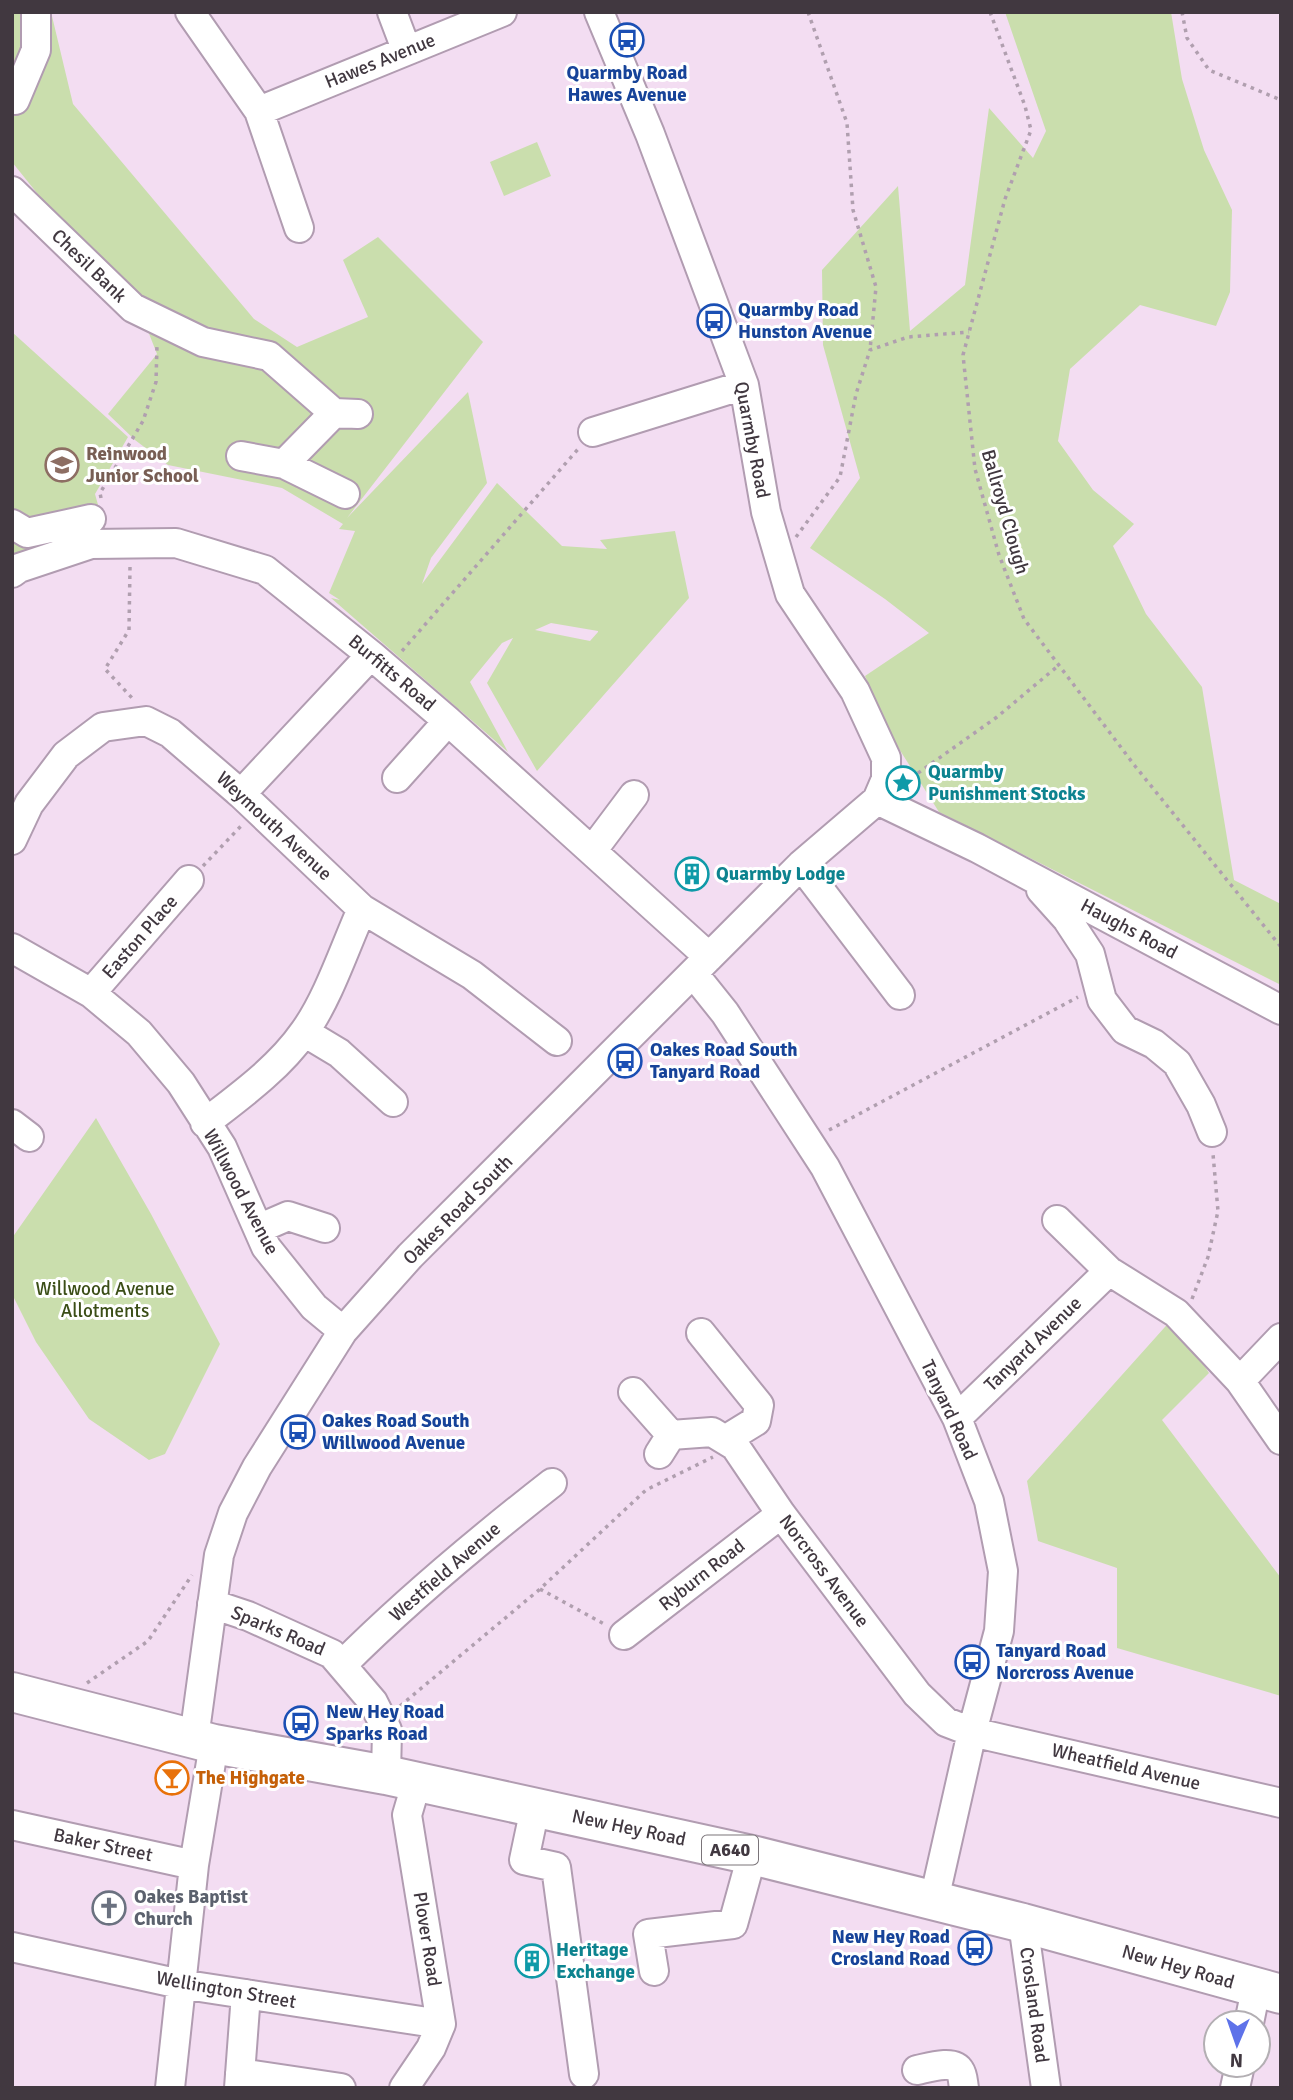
<svg xmlns="http://www.w3.org/2000/svg" width="1293" height="2100" font-family="Signika,sans-serif">
	<style>
		.green { fill: #cadead; fill-rule: evenodd }
		.lines { fill: none; stroke-linecap: round; stroke-linejoin: round }
		.minor-casing { stroke: #b19cb1; stroke-width: 32 }
		.highway-casing { stroke: #b19cb1; stroke-width: 42 }
		.path { stroke: #b09faf; stroke-width: 3.5; stroke-dasharray: 3.5 5; stroke-linecap: butt }
		.minor { stroke: #fff; stroke-width: 28 }
		.highway { stroke: #fff; stroke-width: 38 }
		.labels { text-anchor: middle; dominant-baseline: central; stroke-width: 6; stroke-linejoin: round; paint-order: stroke }
		.shield { fill: #fff; stroke: #7a7479; stroke-width: 2 }
		.shield-label { font-size: 18px; font-weight: bold; fill: #413840 }
		.street-label { font-size: 19px; fill: #413840; stroke: #fff }
		.transit-label { font-size: 19px; font-weight: bold; fill: #164399; stroke: #fff; text-anchor: start }
		.education-label { font-size: 19px; font-weight: bold; fill: #785e54; stroke: #fff; text-anchor: start }
		.culture-label { font-size: 19px; font-weight: bold; fill: #0d838f; stroke: #fff; text-anchor: start }
		.park-label { font-size: 19px; fill: #3b4e17; stroke: #fff }
		.food-label { font-size: 19px; font-weight: bold; fill: #c56008; stroke: #fff; text-anchor: start }
		.worship-label { font-size: 19px; font-weight: bold; fill: #5b616d; stroke: #fff; text-anchor: start }
	</style>
	<rect width="100%" height="100%" fill="#f3ddf2"/>
	<path class="green" d="M 12,12 L 51,12 L 73,104 L 254,319 L 297,347 L 368,317 L 343,260 L 378,237 L 483,342 L 347,518 L 468,392 L 487,483 L 431,558 L 422,584 L 497,483 L 562,546 L 607,549 L 600,540 L 675,531 L 689,598 L 537,771 L 487,683 L 513,638 L 502,643 L 470,682 L 508,752 L 331,598 L 340,600 L 329,593 L 355,531 L 339,529 L 343,524 L 282,488 L 168,465 L 135,440 L 108,414 L 157,354 L 135,298 L 78,244 L 12,162 ZM 551,623 L 598,631 L 598,632 L 590,641 L 535,630 Z
		M 1005,12 L 1171,12 L 1182,79 L 1204,150 L 1232,210 L 1230,292 L 1216,326 L 1140,305 L 1070,369 L 1058,441 L 1093,490 L 1134,524 L 1113,546 L 1146,614 L 1202,687 L 1234,880 L 1281,904 L 1281,985 L 939,812 L 896,744 L 865,676 L 929,633 L 885,599 L 810,548 L 860,478 L 823,345 L 822,270 L 898,186 L 910,331 L 965,285 L 989,108 L 1033,158 L 1046,131 Z
		M 537,142 L 551,176 L 504,196 L 490,162 Z
		M 12,332 L 128,437 L 95,494 L 105,530 L 12,558 Z
		M 96,1118 L 151,1214 L 220,1344 L 165,1454 L 149,1460 L 89,1419 L 36,1342 L 12,1294 L 12,1238 Z
		M 1173,1318 L 1209,1373 L 1162,1420 L 1281,1578 L 1281,1696 L 1117,1648 L 1117,1568 L 1038,1541 L 1027,1481 Z"/>
	<g class="lines">
		<defs>
			<path id="minor" d="M 190,12 L 259,111 L 299,228
				M 392,12 L 406,49
				M 15,100 L 36,50 L 36,12
				M 259,111 L 502,12
				M 12,191 L 133,308 L 203,342 L 269,356 L 334,413 L 358,414
				M 593,432 L 744,385
				M 241,456 L 284,464 L 345,494
				M 284,464 L 334,413
				M 12,524 L 27,533 L 91,519
				M 12,573 L 19,568 L 91,544 L 176,543 L 265,570 L 371,655 L 448,721 L 709,957
				M 397,778 L 448,721
				M 241,794 L 371,655
				M 877,800 L 977,848 L 1281,1010
				M 12,840 L 29,804 L 66,755 L 103,727 L 146,721 L 170,733 L 241,794 L 362,909 L 472,975 L 557,1041
				M 592,851 L 634,795
				M 801,865 L 900,995
				M 1041,890 L 1067,919 L 1090,954 L 1102,1000 L 1125,1030 L 1154,1044 L 1177,1063 L 1201,1105 L 1212,1132
				M 12,948 L 91,993 L 139,1033 L 181,1083 L 222,1147 L 266,1247 L 314,1307 L 343,1331
				M 693,973 L 725,1013 L 825,1167 L 957,1418 L 989,1501 L 1003,1571 L 999,1631 L 972,1732 L 934,1900
				M 91,993 L 189,880
				M 304,1032 L 339,1053 L 393,1102
				M 205,1123 C 240,1096 279,1068 304,1032 C 328,999 345,947 362,909
				M 12,1124 L 29,1137
				M 1057,1220 L 1109,1271 L 1176,1313 L 1240,1381 L 1281,1440
				M 258,1229 L 288,1216 L 325,1228
				M 701,1333 L 759,1405 L 756,1421 L 725,1440
				M 1240,1381 L 1281,1338
				M 633,1392 L 671,1435
				M 957,1418 L 1109,1271
				M 659,1454 L 671,1435 L 712,1432 L 735,1446 L 781,1514 L 917,1694 L 946,1722 L 972,1732 L 1281,1803
				M 212,1604 L 248,1616 L 332,1654 L 373,1702 L 387,1730 L 386,1775
				M 624,1635 L 781,1514
				M 342,1665 C 407,1600 479,1540 552,1483
				M 194,1738 L 219,1555 L 233,1513 L 257,1467 L 343,1331 L 410,1256 L 801,865 L 877,800 L 886,779 L 886,758 L 855,691 L 790,594 L 766,512 L 744,385 L 650,134 L 599,12
				M 535,1808 L 524,1860 L 556,1867 L 584,2074
				M 12,1825 L 194,1865
				M 1023,1923 L 1046,2088
				M 12,1947 L 180,1984 L 441,2024
				M 654,1971 L 648,1934 L 733,1924 L 752,1855
				M 1249,2023 L 1256,1989
				M 917,2070 C 927,2068 954,2059 960,2071 C 963,2075 963,2083 964,2088
				M 240,2073 L 341,2088
				M 170,2088 L 194,1865 L 214,1744
				M 239,2088 L 246,1994
				M 404,2088 L 431,2048 L 441,2024 L 407,1815 L 417,1781
				M 1235,2088 L 1240,2065"/>
			<path id="highway" d="M 12,1692 L 214,1744 L 386,1775 L 752,1855 L 1023,1923 L 1281,1994"/>
		</defs>
		<use href="#minor" class="minor-casing"/>
		<use href="#highway" class="highway-casing"/>
		<path class="path" d="M 808,12 L 847,123 L 853,210 L 876,287 L 870,350
			M 990,12 L 1025,106 L 1031,130 L 1005,199 L 963,355 L 975,469 L 999,555 L 1024,619 L 1135,766 L 1281,947
			M 1182,12 L 1187,38 L 1209,70 L 1281,100
			M 101,498 L 100,493 L 143,421 L 156,382 L 157,345
			M 796,537 L 840,477 L 856,394 L 870,350 L 908,337 L 969,332
			M 130,567 L 129,630 L 105,669 L 133,699
			M 402,651 L 579,448
			M 911,778 L 997,717 L 1059,665
			M 911,778 L 916,794
			M 203,866 L 241,826
			M 829,1130 L 1078,997
			M 1192,1299 L 1208,1257 L 1218,1211 L 1213,1154
			M 540,1589 L 606,1625
			M 87,1683 L 148,1641 L 192,1575
			M 400,1706 L 540,1589 L 646,1490 L 713,1457"/>
		<use href="#minor" class="minor"/>
		<use href="#highway" class="highway"/>
	</g>
	<defs>
		<symbol id="bus-ring" viewBox="-11 -11 22 22"><circle r="9.5" fill="#fff" stroke="#1a4fb4" stroke-width="1.5"/><path d="M-5-6H5V4H4V6H2V4H-2V6H-4V4H-5ZM-3.5-4V0h7V-4ZM-3.5 1.2v1.5H-2V1.2ZM2 1.2v1.5H3.5V1.2Z" fill="#1a4fb4"/></symbol>
		<symbol id="school-ring" viewBox="-11 -11 22 22"><circle r="9.5" fill="#fff" stroke="#8d6e63" stroke-width="1.5"/><path d="M0-5L7-2L0 1L-7-2ZM-4 1L0 2.5L4 1V4Q0 6-4 4Z" fill="#8d6e63"/></symbol>
		<symbol id="sight-ring" viewBox="-11 -11 22 22"><circle r="9.5" fill="#fff" stroke="#0f9aa8" stroke-width="1.5"/><path d="M0-6L1.8-2.2L6-1.7L2.9 1.2L3.7 5.4L0 3.3L-3.7 5.4L-2.9 1.2L-6-1.7L-1.8-2.2Z" fill="#0f9aa8"/></symbol>
		<symbol id="building-ring" viewBox="-11 -11 22 22"><circle r="9.5" fill="#fff" stroke="#0f9aa8" stroke-width="1.5"/><path d="M-4-6H4V6H1V3H-1V6H-4ZM-2.5-4.3h1.7v1.8h-1.7ZM.8-4.3h1.7v1.8H.8ZM-2.5-1h1.7V.8h-1.7ZM.8-1h1.7V.8H.8Z" fill="#0f9aa8"/></symbol>
		<symbol id="bar-ring" viewBox="-11 -11 22 22"><circle r="9.5" fill="#fff" stroke="#e8710a" stroke-width="1.5"/><path d="M-6-5H6L.8 .8V4.5H3.5V6h-7V4.5H-.8V.8Z" fill="#e8710a"/></symbol>
		<symbol id="church-ring" viewBox="-11 -11 22 22"><circle r="9.5" fill="#fff" stroke="#6b7280" stroke-width="1.5"/><path d="M-1.2-6h2.4v3.5h3.3v2.4h-3.3V6h-2.4V-.1h-3.3v-2.4h3.3Z" fill="#6b7280"/></symbol>
	</defs>
	<g fill-rule="evenodd">
		<use href="#bus-ring" x="608" y="21" width="38" height="38"/>
		<use href="#bus-ring" x="695" y="302" width="38" height="38"/>
		<use href="#school-ring" x="43" y="446" width="38" height="38"/>
		<use href="#sight-ring" x="884" y="764" width="38" height="38"/>
		<use href="#building-ring" x="673" y="855" width="38" height="38"/>
		<use href="#bus-ring" x="606" y="1042" width="38" height="38"/>
		<use href="#bus-ring" x="279" y="1413" width="38" height="38"/>
		<use href="#bus-ring" x="953" y="1643" width="38" height="38"/>
		<use href="#bus-ring" x="282" y="1704" width="38" height="38"/>
		<use href="#bar-ring" x="153" y="1759" width="38" height="38"/>
		<use href="#church-ring" x="90" y="1889" width="38" height="38"/>
		<use href="#bus-ring" x="956" y="1929" width="38" height="38"/>
		<use href="#building-ring" x="513" y="1942" width="38" height="38"/>
	</g>
	<g class="labels">
		<rect class="shield" x="702" y="1835.5" width="56" height="29" rx="5"/>
		<g class="shield-label">
			<text x="730" y="1850">A640</text>
		</g>
		<g class="street-label">
			<text transform="translate(380 61) rotate(-22)">Hawes Avenue</text>
			<text transform="translate(89 266) rotate(44)">Chesil Bank</text>
			<text transform="translate(752 440) rotate(79)">Quarmby Road</text>
			<text transform="translate(1005 512) rotate(74)">Ballroyd Clough</text>
			<text transform="translate(392 673) rotate(40)">Burfitts Road</text>
			<text transform="translate(274 826) rotate(43)">Weymouth Avenue</text>
			<text transform="translate(1129 929) rotate(28)">Haughs Road</text>
			<text transform="translate(140 937) rotate(-49)">Easton Place</text>
			<text transform="translate(241 1192) rotate(62)">Willwood Avenue</text>
			<text transform="translate(458 1210) rotate(-45)">Oakes Road South</text>
			<text transform="translate(1033 1344) rotate(-44)">Tanyard Avenue</text>
			<text transform="translate(949 1410) rotate(65)">Tanyard Road</text>
			<text transform="translate(824 1571) rotate(53)">Norcross Avenue</text>
			<text transform="translate(445 1572) rotate(-41)">Westfield Avenue</text>
			<text transform="translate(702 1575) rotate(-38)">Ryburn Road</text>
			<text transform="translate(278 1631) rotate(23)">Sparks Road</text>
			<text transform="translate(1126 1767) rotate(13)">Wheatfield Avenue</text>
			<text transform="translate(629 1828) rotate(12)">New Hey Road</text>
			<text transform="translate(103 1845) rotate(12)">Baker Street</text>
			<text transform="translate(427 1939) rotate(81)">Plover Road</text>
			<text transform="translate(1178 1967) rotate(16)">New Hey Road</text>
			<text transform="translate(226 1990) rotate(10)">Wellington Street</text>
			<text transform="translate(1034 2005) rotate(82)">Crosland Road</text>
		</g>
		<g class="transit-label">
			<text x="627" y="73" text-anchor="middle">Quarmby Road<tspan x="627" dy="22">Hawes Avenue</tspan></text>
			<text x="738" y="310">Quarmby Road<tspan x="738" dy="22">Hunston Avenue</tspan></text>
			<text x="650" y="1050">Oakes Road South<tspan x="650" dy="22">Tanyard Road</tspan></text>
			<text x="322" y="1421">Oakes Road South<tspan x="322" dy="22">Willwood Avenue</tspan></text>
			<text x="996" y="1651">Tanyard Road<tspan x="996" dy="22">Norcross Avenue</tspan></text>
			<text x="326" y="1712">New Hey Road<tspan x="326" dy="22">Sparks Road</tspan></text>
			<text x="950" y="1937" text-anchor="end">New Hey Road<tspan x="950" dy="22">Crosland Road</tspan></text>
		</g>
		<g class="education-label">
			<text x="86" y="454">Reinwood<tspan x="86" dy="22">Junior School</tspan></text>
		</g>
		<g class="culture-label">
			<text x="928" y="772">Quarmby<tspan x="928" dy="22">Punishment Stocks</tspan></text>
			<text x="716" y="874">Quarmby Lodge</text>
			<text x="556" y="1950">Heritage<tspan x="556" dy="22">Exchange</tspan></text>
		</g>
		<g class="park-label">
			<text x="105" y="1289">Willwood Avenue<tspan x="105" dy="22">Allotments</tspan></text>
		</g>
		<g class="food-label">
			<text x="196" y="1778">The Highgate</text>
		</g>
		<g class="worship-label">
			<text x="134" y="1897">Oakes Baptist<tspan x="134" dy="22">Church</tspan></text>
		</g>
	</g>
	<rect width="1293" height="2100" fill="none" stroke="#413840" stroke-width="28"/>
	<g transform="translate(1237 2044) rotate(182)"><circle r="33" fill="#ffffff" stroke="#b3afb3" stroke-width="2"/>
	<path d="M0-5L12 26L0 18L-12 26Z" fill="#5e72e9"/>
	<text y="-10" font-size="19" font-weight="bold" text-anchor="middle" fill="#413840">N</text>
	</g>
</svg>
